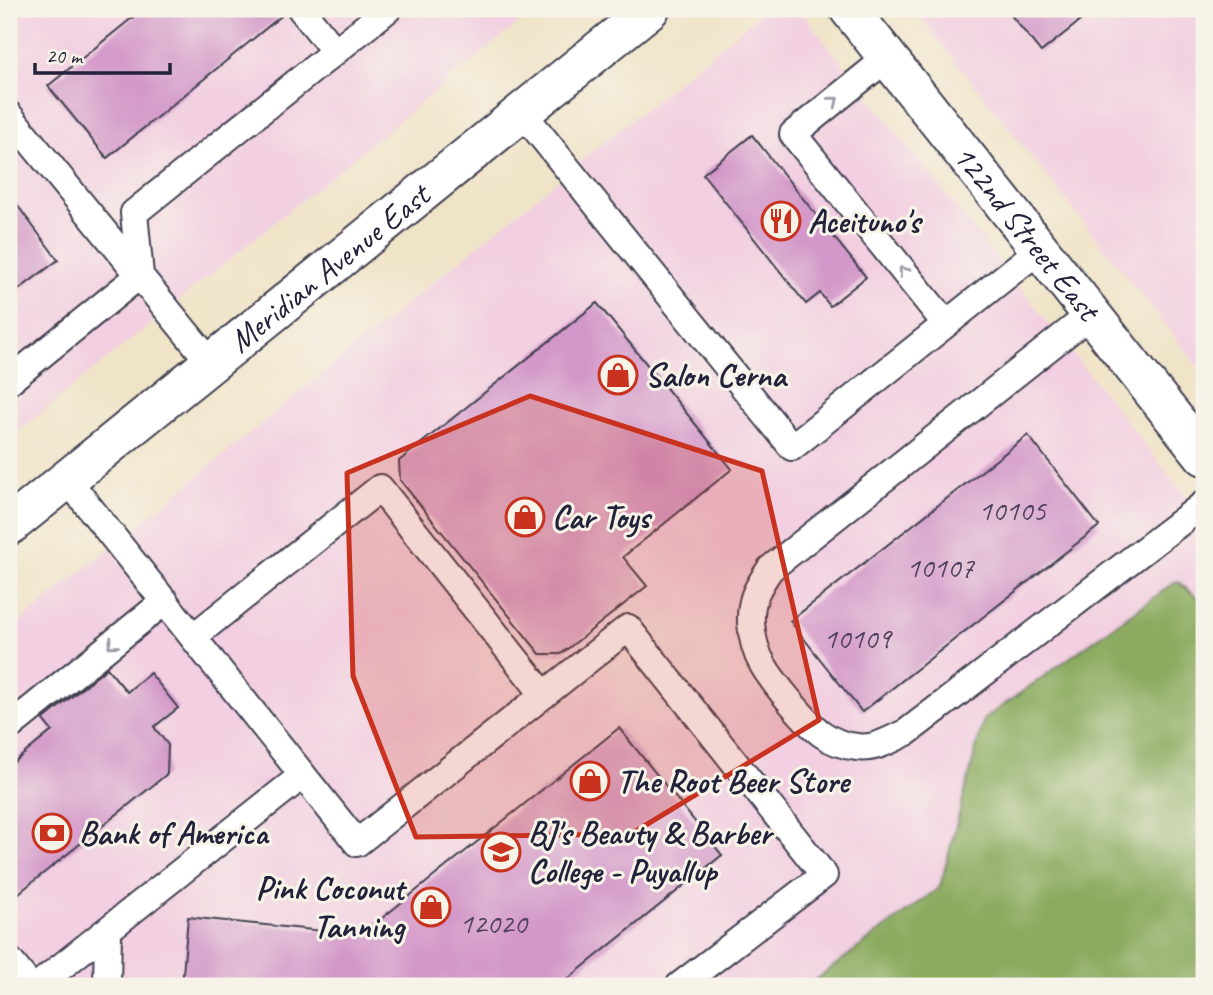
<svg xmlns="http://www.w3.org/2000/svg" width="1213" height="995" font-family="Caveat,sans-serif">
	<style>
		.built { fill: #f2cfe1 }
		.forest { fill: #8bac60; stroke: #56674e; stroke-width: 2 }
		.building { fill: #d398c9 }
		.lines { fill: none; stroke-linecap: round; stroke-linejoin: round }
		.lane-casing { stroke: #413f50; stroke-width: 30 }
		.street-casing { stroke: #413f50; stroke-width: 42 }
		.primary-casing { stroke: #413f50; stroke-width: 42 }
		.lane { stroke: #fff; stroke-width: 26 }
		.street { stroke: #fff; stroke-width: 38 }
		.primary { stroke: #fff; stroke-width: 38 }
		.oneway { stroke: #9c9ca7 }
		.marked { fill: #c8321e; fill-opacity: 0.2; stroke: #c8321e; stroke-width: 5; stroke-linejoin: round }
		.labels { text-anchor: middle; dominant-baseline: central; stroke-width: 6; stroke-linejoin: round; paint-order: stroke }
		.number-label { font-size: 30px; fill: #4e405e }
		.poi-label { font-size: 33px; font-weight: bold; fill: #22223b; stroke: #f7f3e8; text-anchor: start }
		.street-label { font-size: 33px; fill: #22223b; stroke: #f7f3e8 }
	</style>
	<rect width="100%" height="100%" fill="#f7f3e8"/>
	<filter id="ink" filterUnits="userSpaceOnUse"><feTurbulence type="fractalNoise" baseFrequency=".0143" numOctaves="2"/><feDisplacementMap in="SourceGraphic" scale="14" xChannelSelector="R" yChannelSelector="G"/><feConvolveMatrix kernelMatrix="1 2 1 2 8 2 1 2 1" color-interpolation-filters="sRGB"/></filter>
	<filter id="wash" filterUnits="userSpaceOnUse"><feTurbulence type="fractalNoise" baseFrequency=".00686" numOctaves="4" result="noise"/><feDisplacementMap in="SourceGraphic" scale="28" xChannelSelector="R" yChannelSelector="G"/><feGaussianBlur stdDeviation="1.57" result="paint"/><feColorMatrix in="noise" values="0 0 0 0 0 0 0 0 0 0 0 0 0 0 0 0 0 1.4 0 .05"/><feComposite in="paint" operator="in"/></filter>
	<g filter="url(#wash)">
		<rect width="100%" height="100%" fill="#f0e4c8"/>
		<path class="built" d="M 9,9 L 536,9 L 9,439 Z
			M 766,9 L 799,9 L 1204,519 L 1204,707 L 915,986 L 9,986 L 9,631 Z
			M 914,9 L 1204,9 L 1204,374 Z"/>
		<path class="forest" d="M 1177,581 L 1204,603 L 1204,986 L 807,986 L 940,887 L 984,719 Z"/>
		<g id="blocks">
			<path class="building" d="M 143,9 L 286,9 L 286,12 L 107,158 L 48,86 Z
				M 1006,9 L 1095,9 L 1041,52 Z
				M 752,135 L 866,277 L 830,306 L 820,293 L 806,304 L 703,174 Z
				M 9,194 L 58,260 L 9,297 Z
				M 597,303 L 732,469 L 623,557 L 647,586 L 561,654 L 540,654 L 400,480 L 399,461 Z
				M 1028,435 L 1099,526 L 862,712 L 790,621 Z
				M 107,668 L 127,692 L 150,673 L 178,708 L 154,727 L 168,745 L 167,774 L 9,901 L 9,766 L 52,731 L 43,720 Z
				M 619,728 L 722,855 L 559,986 L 182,986 L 188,917 L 361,935 Z"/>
		</g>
	</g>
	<g filter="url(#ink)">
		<use href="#blocks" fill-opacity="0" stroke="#413f50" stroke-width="2"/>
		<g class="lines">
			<defs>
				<path id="lane" d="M 301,9 L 335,51
					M 887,58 L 793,134 L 946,324
					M 522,112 L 792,447 L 1040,249
					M 9,115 L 210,362
					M 1091,314 L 770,569 C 757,588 750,600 751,623 C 752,637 756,653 763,665 C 773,682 806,723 822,734 C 832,741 845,746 857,747 C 874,750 892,739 907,732 L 1204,504
					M 9,381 L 140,275 L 134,213 L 388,9
					M 66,478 L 357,843 L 628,628 L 824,875 L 679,986
					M 193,637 L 380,488 L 544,695
					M 9,727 L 165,601
					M 9,960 L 30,986
					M 37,986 L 303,775
					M 107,986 L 108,930"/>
				<g id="street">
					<path id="s1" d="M 849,9 L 1204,456"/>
				</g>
				<g id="primary">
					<path id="s2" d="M 9,526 L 650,9"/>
				</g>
			</defs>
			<use href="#lane" class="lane-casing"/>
			<use href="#street" class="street-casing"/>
			<use href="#primary" class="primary-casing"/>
			<use href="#lane" class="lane"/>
			<use href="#street" class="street"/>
			<use href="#primary" class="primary"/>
		</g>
		<defs><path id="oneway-chevron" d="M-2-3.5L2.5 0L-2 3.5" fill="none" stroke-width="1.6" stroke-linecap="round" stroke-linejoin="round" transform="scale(1.75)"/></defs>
		<g class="oneway">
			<use href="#oneway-chevron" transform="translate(834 101) rotate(-39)"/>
			<use href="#oneway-chevron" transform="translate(903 271) rotate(-129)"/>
			<use href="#oneway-chevron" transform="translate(112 644) rotate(141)"/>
		</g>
	</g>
	<path class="marked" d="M 530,396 L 762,471 L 819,720 L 631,834 L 416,837 L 353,676 L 347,473 Z"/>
	<defs>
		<symbol id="restaurant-ring" viewBox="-11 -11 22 22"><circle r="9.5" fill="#f7f3e8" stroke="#c8321e" stroke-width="1.5"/><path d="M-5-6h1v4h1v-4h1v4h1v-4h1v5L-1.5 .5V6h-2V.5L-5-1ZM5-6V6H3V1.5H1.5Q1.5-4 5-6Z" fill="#c8321e"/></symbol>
		<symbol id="shop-ring" viewBox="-11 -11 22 22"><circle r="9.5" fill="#f7f3e8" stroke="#c8321e" stroke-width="1.5"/><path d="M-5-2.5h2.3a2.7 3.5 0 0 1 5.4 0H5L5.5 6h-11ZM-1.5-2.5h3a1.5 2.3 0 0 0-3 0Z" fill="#c8321e"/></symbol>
		<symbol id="bank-ring" viewBox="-11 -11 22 22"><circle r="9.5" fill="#f7f3e8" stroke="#c8321e" stroke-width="1.5"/><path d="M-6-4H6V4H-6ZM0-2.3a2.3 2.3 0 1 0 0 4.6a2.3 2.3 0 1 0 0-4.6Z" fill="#c8321e"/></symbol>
		<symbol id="university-ring" viewBox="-11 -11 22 22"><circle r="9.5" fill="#f7f3e8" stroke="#c8321e" stroke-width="1.5"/><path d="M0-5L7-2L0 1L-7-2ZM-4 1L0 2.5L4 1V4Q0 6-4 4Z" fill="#c8321e"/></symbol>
	</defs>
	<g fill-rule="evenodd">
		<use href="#restaurant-ring" x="759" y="199" width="44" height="44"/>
		<use href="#shop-ring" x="596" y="353" width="44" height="44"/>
		<use href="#shop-ring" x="503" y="495" width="44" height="44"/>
		<use href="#shop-ring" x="568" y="759" width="44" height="44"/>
		<use href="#bank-ring" x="30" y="811" width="44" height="44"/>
		<use href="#university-ring" x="479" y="830" width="44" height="44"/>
		<use href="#shop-ring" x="409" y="885" width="44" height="44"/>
	</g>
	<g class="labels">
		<g class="number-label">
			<text x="1012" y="510">10105</text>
			<text x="940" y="567">10107</text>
			<text x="857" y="638">10109</text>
			<text x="493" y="923">12020</text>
		</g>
		<g class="poi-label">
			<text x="808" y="221">Aceituno's</text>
			<text x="645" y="375">Salon Cerna</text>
			<text x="552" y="517">Car Toys</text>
			<text x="617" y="781">The Root Beer Store</text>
			<text x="79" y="833">Bank of America</text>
			<text x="528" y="833">BJ's Beauty &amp; Barber<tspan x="528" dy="38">College - Puyallup</tspan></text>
			<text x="404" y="888" text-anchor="end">Pink Coconut<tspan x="404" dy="38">Tanning</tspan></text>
		</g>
		<g class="street-label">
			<text stroke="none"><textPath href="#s1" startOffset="285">122nd Street East</textPath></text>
			<text stroke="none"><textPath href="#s2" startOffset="411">Meridian Avenue East</textPath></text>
		</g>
	</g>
	<rect width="1213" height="995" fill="none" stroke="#f7f3e8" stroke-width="35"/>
	<path d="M35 63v10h135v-10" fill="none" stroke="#22223b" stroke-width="3.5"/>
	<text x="46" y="63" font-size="21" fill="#22223b" stroke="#f7f3e8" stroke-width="5" paint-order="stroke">20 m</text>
</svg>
